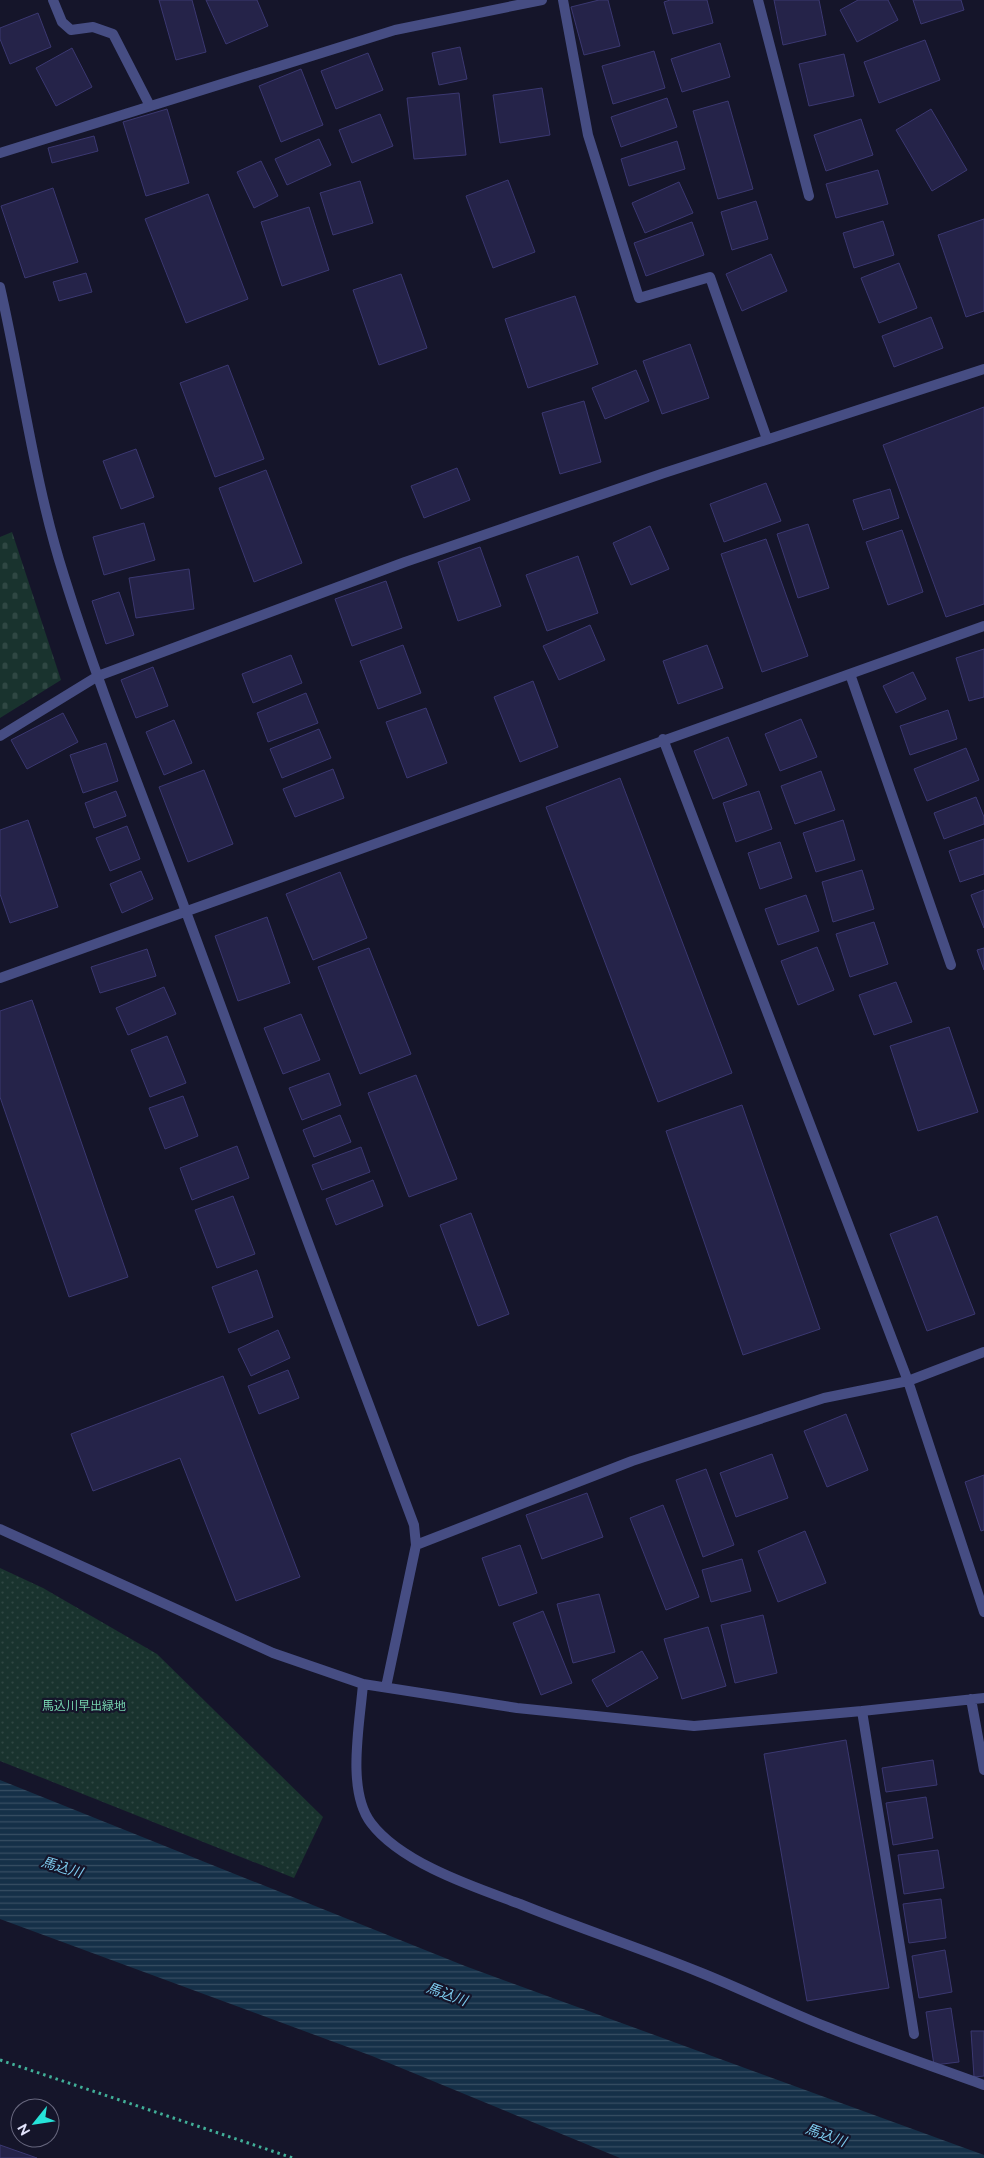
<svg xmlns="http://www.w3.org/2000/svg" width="984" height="2158" font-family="Raleway,'Noto Sans JP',sans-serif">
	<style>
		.cemetery { fill: url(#cemetery-stones) }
		.park { fill: url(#park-dots) }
		.water { fill: url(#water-rules) }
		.building { fill: #252349; stroke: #3b3871 }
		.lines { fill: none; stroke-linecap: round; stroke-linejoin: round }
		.path { stroke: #41af98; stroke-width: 3; stroke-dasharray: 2.5 4; stroke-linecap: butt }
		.minor { stroke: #464d83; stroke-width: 10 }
		.labels { text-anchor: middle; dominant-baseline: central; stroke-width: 4.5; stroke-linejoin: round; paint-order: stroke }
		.park-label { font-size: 12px; fill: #75d3ae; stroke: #15152a }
		.water-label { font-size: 14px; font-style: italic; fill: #7dcbee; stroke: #15152a }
	</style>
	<defs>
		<pattern id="cemetery-stones" width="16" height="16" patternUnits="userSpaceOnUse" patternTransform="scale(1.25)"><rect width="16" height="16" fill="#19332e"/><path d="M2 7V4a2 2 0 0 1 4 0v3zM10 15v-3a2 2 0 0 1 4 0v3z" fill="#2f4743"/></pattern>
		<pattern id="park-dots" width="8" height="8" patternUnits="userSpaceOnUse" patternTransform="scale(1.25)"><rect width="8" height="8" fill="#19332e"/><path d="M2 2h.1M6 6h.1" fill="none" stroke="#2f4743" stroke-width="1.8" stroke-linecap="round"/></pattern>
		<pattern id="water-rules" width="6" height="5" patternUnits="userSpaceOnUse" patternTransform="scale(1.25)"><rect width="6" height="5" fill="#153048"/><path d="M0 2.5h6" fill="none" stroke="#374e63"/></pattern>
	</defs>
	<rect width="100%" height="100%" fill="#15152a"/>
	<path class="cemetery" d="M 12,532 L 61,680 L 0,718 L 0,537 Z"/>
	<path class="park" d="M 0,1568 L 43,1588 L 157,1654 L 323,1817 L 294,1878 L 0,1761 Z"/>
	<path class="water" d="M 0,1780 L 465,1966 L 984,2155 L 984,2158 L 620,2158 L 372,2056 L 0,1919 Z"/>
	<path class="building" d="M 159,0 L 192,0 L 206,52 L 176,60 Z
		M 206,0 L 257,0 L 268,26 L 226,44 Z
		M 599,0 L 608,0 L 620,46 L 584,55 L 571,7 Z
		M 670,0 L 707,0 L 713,23 L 673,34 L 664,2 Z
		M 774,0 L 819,0 L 826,35 L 783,45 Z
		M 858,0 L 888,0 L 898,20 L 857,42 L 840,10 Z
		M 913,0 L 961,0 L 964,10 L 921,24 Z
		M 38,13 L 51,47 L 10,64 L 0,39 L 0,28 Z
		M 925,40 L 940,80 L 879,103 L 864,62 Z
		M 720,43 L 730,77 L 682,92 L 671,59 Z
		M 460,47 L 467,79 L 439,85 L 432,53 Z
		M 72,48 L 92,87 L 56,106 L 36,68 Z
		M 654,51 L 665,88 L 613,104 L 602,66 Z
		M 368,53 L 383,90 L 336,109 L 321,71 Z
		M 844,54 L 854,96 L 809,106 L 799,64 Z
		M 301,69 L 323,125 L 281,142 L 259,86 Z
		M 542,88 L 550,135 L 500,143 L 493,95 Z
		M 459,93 L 466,155 L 414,159 L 407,98 Z
		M 667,98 L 677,127 L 621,147 L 611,117 Z
		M 728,101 L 753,189 L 718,199 L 693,111 Z
		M 167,109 L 189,183 L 146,196 L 123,122 Z
		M 931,109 L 967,170 L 932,191 L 896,130 Z
		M 380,114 L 393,146 L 352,163 L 339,130 Z
		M 861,119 L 873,155 L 826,171 L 814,135 Z
		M 94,136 L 98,151 L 52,163 L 48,148 Z
		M 319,139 L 331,165 L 287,185 L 275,159 Z
		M 677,141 L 685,169 L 629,186 L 621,159 Z
		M 261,161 L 278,196 L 254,208 L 237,172 Z
		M 878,170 L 888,204 L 836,218 L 826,184 Z
		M 508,180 L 535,252 L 493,268 L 466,196 Z
		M 360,181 L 373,223 L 333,235 L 320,193 Z
		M 679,182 L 693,213 L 645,233 L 632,203 Z
		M 53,188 L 78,262 L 25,278 L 1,206 Z
		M 208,194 L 248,299 L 186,323 L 145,219 Z
		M 756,201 L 768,239 L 732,250 L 721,212 Z
		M 309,207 L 329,270 L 282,286 L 261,222 Z
		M 984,219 L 984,311 L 966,317 L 938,235 Z
		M 883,221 L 894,255 L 854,268 L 843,233 Z
		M 692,222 L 704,255 L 646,276 L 634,243 Z
		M 771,254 L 787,291 L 742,311 L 726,274 Z
		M 899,263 L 917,308 L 879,323 L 861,278 Z
		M 86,273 L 92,292 L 59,301 L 53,282 Z
		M 401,274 L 427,348 L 379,365 L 353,290 Z
		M 575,296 L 598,364 L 528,388 L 505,319 Z
		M 931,317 L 943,348 L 894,367 L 882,336 Z
		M 690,344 L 709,398 L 662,414 L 643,361 Z
		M 228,365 L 264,459 L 215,477 L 180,383 Z
		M 636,370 L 649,401 L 605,419 L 592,388 Z
		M 584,401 L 601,462 L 560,474 L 542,413 Z
		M 984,407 L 984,604 L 946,617 L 883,445 Z
		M 136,449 L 154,497 L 121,509 L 103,461 Z
		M 457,468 L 470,500 L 424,518 L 411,486 Z
		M 266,470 L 302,563 L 254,582 L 219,488 Z
		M 766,483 L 781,521 L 724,542 L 710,504 Z
		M 890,489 L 899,518 L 863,530 L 853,500 Z
		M 144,523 L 155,560 L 104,575 L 93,537 Z
		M 808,524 L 829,588 L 798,598 L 777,534 Z
		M 650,526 L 669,569 L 631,585 L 613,543 Z
		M 902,530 L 923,592 L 888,605 L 866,542 Z
		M 766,539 L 808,656 L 762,672 L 721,554 Z
		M 480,547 L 501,606 L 458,621 L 438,562 Z
		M 578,556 L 598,613 L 547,631 L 526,575 Z
		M 189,569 L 194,609 L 136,618 L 129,578 Z
		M 386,581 L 402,628 L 352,646 L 335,599 Z
		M 119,592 L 134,635 L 106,644 L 92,601 Z
		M 590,625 L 605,660 L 559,680 L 543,646 Z
		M 403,645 L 421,693 L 378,709 L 360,661 Z
		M 707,645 L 723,688 L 678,704 L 663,661 Z
		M 984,649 L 984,697 L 969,701 L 956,658 Z
		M 291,655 L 302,683 L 253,703 L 242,674 Z
		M 153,667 L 168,706 L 136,718 L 121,680 Z
		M 913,672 L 926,699 L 896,713 L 883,686 Z
		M 533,681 L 558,747 L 520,762 L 494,697 Z
		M 306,693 L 318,723 L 268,742 L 257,713 Z
		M 426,708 L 447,763 L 407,778 L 386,722 Z
		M 948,710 L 957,739 L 910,755 L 900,726 Z
		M 63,713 L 78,742 L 27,769 L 11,740 Z
		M 801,719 L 817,757 L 780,771 L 765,734 Z
		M 174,720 L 192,763 L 164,775 L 146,732 Z
		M 319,729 L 331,758 L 282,778 L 270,749 Z
		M 728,737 L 747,785 L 713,799 L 694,751 Z
		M 106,743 L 118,781 L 83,793 L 70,755 Z
		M 966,748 L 979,780 L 927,801 L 914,769 Z
		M 333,769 L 344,798 L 295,817 L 283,789 Z
		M 204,770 L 233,844 L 188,862 L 159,787 Z
		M 821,771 L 835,810 L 795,824 L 781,786 Z
		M 620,778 L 732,1073 L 658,1102 L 546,807 Z
		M 116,791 L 126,816 L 94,828 L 85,803 Z
		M 759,791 L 772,829 L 736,842 L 723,803 Z
		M 976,797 L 984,817 L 984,824 L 944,839 L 934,813 Z
		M 28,820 L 58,907 L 10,923 L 0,894 L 0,830 Z
		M 843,820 L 855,860 L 816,872 L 803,833 Z
		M 127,826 L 140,859 L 110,871 L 96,838 Z
		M 984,839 L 984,874 L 960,882 L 949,851 Z
		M 780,842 L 792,878 L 760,889 L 748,853 Z
		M 862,870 L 874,909 L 833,922 L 822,882 Z
		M 141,871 L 153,899 L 122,913 L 110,884 Z
		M 340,872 L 367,938 L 313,960 L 286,894 Z
		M 984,890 L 984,928 L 971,895 Z
		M 806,895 L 819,931 L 778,945 L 765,909 Z
		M 267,917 L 290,983 L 238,1001 L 215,936 Z
		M 874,922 L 888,964 L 850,977 L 836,934 Z
		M 817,947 L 834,990 L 798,1005 L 781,961 Z
		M 369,948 L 411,1054 L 360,1074 L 318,967 Z
		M 984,948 L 984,970 L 977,950 Z
		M 147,949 L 156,976 L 100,993 L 91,967 Z
		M 896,982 L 912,1022 L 874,1035 L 859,995 Z
		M 164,987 L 176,1014 L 128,1035 L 116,1008 Z
		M 32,1000 L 128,1277 L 69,1297 L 0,1097 L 0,1011 Z
		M 301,1014 L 320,1060 L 283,1074 L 264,1028 Z
		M 949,1027 L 978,1112 L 918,1131 L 890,1046 Z
		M 167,1036 L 186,1083 L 150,1097 L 131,1050 Z
		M 329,1073 L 341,1105 L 302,1120 L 289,1088 Z
		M 416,1075 L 457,1179 L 409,1197 L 368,1093 Z
		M 183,1096 L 198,1136 L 165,1149 L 149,1108 Z
		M 742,1105 L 820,1329 L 743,1355 L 666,1131 Z
		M 340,1115 L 351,1142 L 314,1157 L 303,1130 Z
		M 237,1146 L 249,1178 L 192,1200 L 180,1168 Z
		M 361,1147 L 370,1172 L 322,1190 L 312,1165 Z
		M 373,1180 L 383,1206 L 336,1225 L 326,1199 Z
		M 233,1196 L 255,1254 L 217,1268 L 195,1210 Z
		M 471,1213 L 509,1314 L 478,1326 L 440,1225 Z
		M 937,1216 L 975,1314 L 927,1331 L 890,1234 Z
		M 257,1270 L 273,1317 L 229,1333 L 212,1287 Z
		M 278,1330 L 290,1358 L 251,1376 L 238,1349 Z
		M 288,1370 L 299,1398 L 259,1414 L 248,1386 Z
		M 223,1376 L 300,1577 L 236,1601 L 180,1458 L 93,1491 L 71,1434 Z
		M 846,1414 L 868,1470 L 827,1487 L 804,1431 Z
		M 772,1454 L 788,1498 L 736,1517 L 720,1473 Z
		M 706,1469 L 734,1545 L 703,1557 L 676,1480 Z
		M 984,1475 L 984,1530 L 981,1531 L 965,1482 Z
		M 587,1493 L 603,1537 L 542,1559 L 526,1515 Z
		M 663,1505 L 699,1597 L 666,1610 L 630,1518 Z
		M 805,1531 L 826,1583 L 778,1602 L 758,1551 Z
		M 520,1545 L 537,1593 L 499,1606 L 482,1558 Z
		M 742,1559 L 751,1591 L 711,1602 L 702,1570 Z
		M 599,1594 L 615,1652 L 573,1663 L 557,1604 Z
		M 543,1611 L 572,1683 L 541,1695 L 513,1623 Z
		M 763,1615 L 777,1673 L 735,1683 L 721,1625 Z
		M 708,1627 L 726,1686 L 682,1699 L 664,1639 Z
		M 642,1651 L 658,1678 L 607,1707 L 592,1680 Z
		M 846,1740 L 889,1988 L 807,2001 L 764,1754 Z
		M 933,1760 L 937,1785 L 886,1792 L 882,1768 Z
		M 926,1797 L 933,1838 L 893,1845 L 886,1803 Z
		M 938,1850 L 944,1888 L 904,1894 L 898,1855 Z
		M 941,1899 L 946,1938 L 909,1943 L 903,1904 Z
		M 945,1950 L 952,1992 L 919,1998 L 912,1956 Z
		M 951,2008 L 959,2062 L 934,2065 L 926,2012 Z
		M 971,2031 L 984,2031 L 984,2076 L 974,2077 Z
		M 0,2145 L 37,2158 L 0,2158 Z"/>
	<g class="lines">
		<path class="path" d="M 0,2060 L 293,2158"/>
		<path class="minor" d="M 53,0 L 62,22 L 71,30 L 93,27 L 113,34 L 150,106
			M 563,0 L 588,135 L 639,298 L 710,277 L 767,439
			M 758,0 L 809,196
			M 0,153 L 395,30 L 542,0
			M 0,287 C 22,383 34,482 64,576 C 99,689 144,798 185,909 C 261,1115 336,1320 414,1525 L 416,1545 L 386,1687
			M 850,674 L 951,965
			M 0,736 L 98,676 L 405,562 L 664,473 L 984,369
			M 663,739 L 908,1381 L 984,1612
			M 0,978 L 984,626
			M 0,1529 L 273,1653 L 363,1684 L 517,1708 L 694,1726 L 862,1711 L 984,1698
			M 416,1545 L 632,1461 L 824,1398 L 908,1381 L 984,1352
			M 363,1684 C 360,1723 346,1790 371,1823 C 401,1863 474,1887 520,1904 C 579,1928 640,1948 699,1972 C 742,1989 784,2010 827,2027 C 878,2048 932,2066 984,2085
			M 971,1699 L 984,1770
			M 862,1711 L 914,2034"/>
	</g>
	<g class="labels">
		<g class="park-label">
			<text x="84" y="1706">馬込川早出緑地</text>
		</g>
		<g class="water-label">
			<text transform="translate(62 1867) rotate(17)">馬込川</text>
			<text transform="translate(447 1994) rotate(20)">馬込川</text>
			<text transform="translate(826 2135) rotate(20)">馬込川</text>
		</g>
	</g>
	<g transform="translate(35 2123) rotate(240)"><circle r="24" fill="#15152a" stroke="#67677e"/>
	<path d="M0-4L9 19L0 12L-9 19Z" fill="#26e3d9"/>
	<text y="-8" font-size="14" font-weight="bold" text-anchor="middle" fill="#e2e3fb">N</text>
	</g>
</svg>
